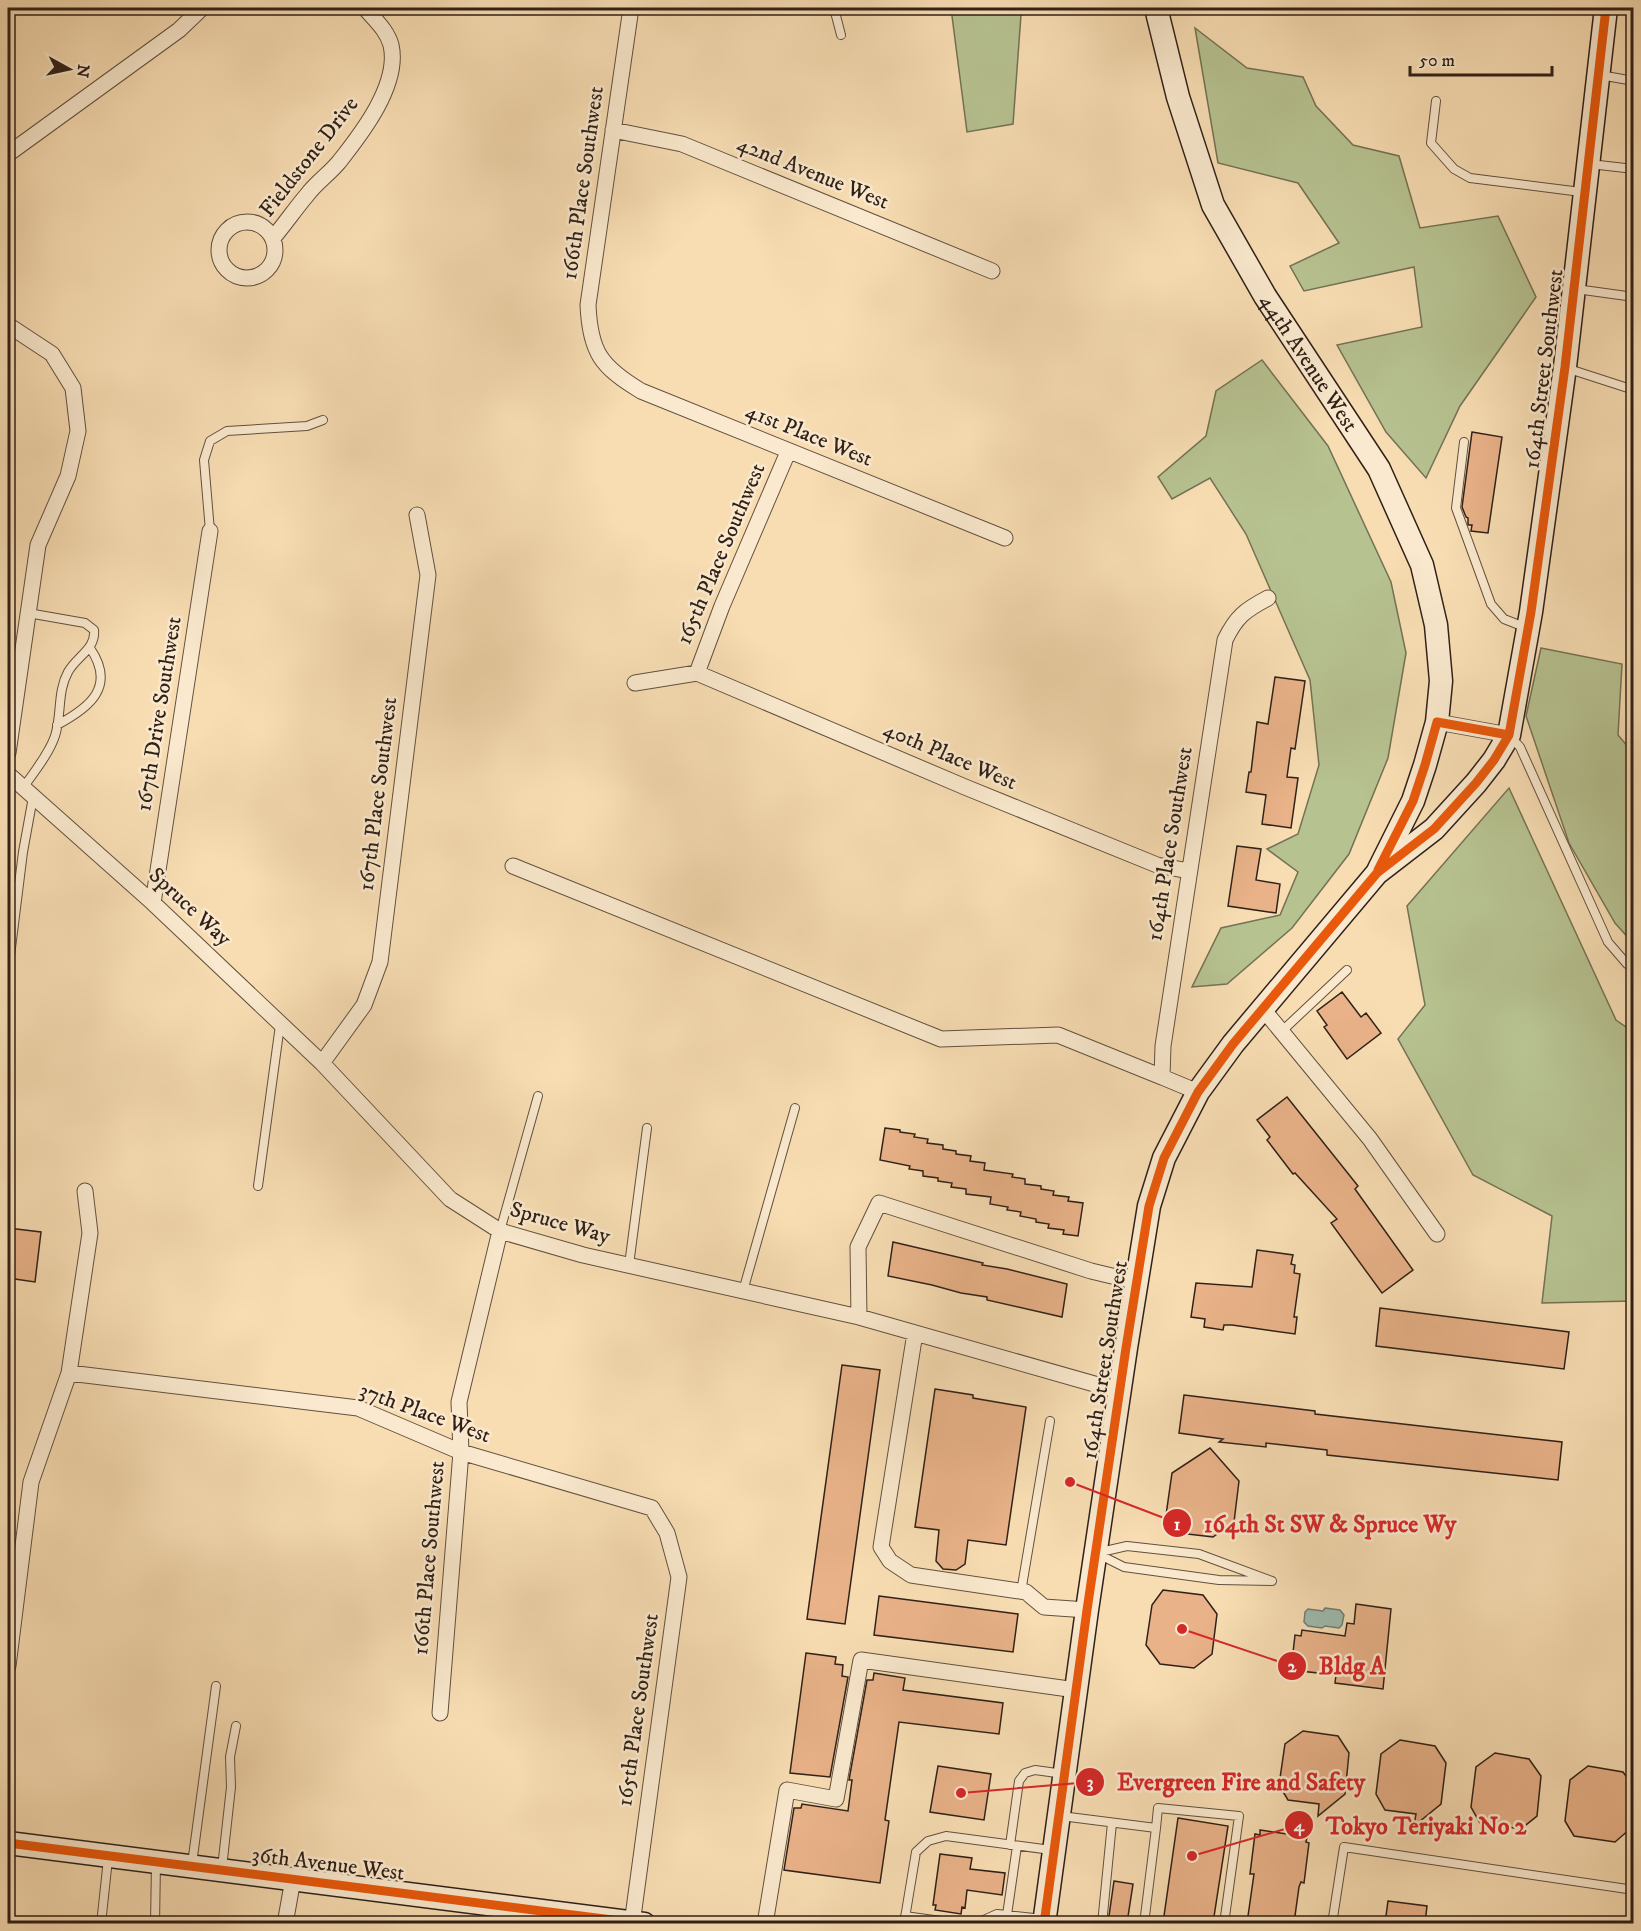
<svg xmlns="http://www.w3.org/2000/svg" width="1641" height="1931" font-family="'IM FELL DW Pica',serif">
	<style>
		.green { fill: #b7c291; stroke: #747254; stroke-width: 1.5 }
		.water { fill: #9dbbae; stroke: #717d72; stroke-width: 1.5 }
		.building { fill: #e9b289; stroke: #302118; stroke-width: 1.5 }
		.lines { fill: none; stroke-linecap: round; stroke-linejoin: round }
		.lane-casing { stroke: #62503f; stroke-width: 10 }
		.street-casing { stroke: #62503f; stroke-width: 17 }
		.secondary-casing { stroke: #302118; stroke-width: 25 }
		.lane { stroke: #fae9ce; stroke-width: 8 }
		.street { stroke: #fae9ce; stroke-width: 15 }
		.secondary { stroke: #fae9ce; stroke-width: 22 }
		.cycleway-casing { stroke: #fae9ce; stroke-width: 13 }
		.cycleway { stroke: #e8590c; stroke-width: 9 }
		.labels { text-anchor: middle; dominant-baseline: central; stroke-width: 5; stroke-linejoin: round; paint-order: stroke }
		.street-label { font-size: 22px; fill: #302118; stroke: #fae9ce }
		.leader { fill: none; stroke: #d62828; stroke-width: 2 }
		.callout-dot { fill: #d62828; stroke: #fae9ce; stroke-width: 2 }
		.mark-label { font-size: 18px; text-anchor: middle; font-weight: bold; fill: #fff }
		.callout-label { font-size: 24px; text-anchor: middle; font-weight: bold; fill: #d62828; stroke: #fae9ce; stroke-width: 5; stroke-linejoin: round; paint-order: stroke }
	</style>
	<rect width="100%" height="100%" fill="#f8ddb3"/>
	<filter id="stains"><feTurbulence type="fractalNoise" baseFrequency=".00333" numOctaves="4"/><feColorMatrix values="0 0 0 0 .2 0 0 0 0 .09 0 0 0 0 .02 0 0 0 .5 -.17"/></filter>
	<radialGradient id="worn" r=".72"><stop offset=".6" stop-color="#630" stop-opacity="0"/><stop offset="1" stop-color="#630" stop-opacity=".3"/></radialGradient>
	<path class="green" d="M 953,8 L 1059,8 L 1021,15 L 1013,124 L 967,132 L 952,16 Z
		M 1195,28 L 1247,68 L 1303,77 L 1316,106 L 1353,145 L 1399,156 L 1420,228 L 1498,216 L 1536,297 L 1460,406 L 1426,478 L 1386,432 L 1337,345 L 1422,327 L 1414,267 L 1304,291 L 1290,266 L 1339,243 L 1298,183 L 1218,163 Z
		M 1262,360 L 1328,446 L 1391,582 L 1406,653 L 1388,758 L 1349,854 L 1292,928 L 1227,984 L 1192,987 L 1221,928 L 1280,915 L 1298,872 L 1267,849 L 1298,834 L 1319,765 L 1310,680 L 1246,534 L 1210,478 L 1172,499 L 1158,477 L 1206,436 L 1216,391 Z
		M 1541,648 L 1622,664 L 1618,735 L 1634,754 L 1633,943 L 1615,923 L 1569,843 L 1526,716 Z
		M 1509,788 L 1616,1020 L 1633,1032 L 1633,1301 L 1542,1303 L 1552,1216 L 1473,1175 L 1398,1039 L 1425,1005 L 1407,906 Z"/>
	<path class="water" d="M 1325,1608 L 1340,1610 L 1344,1615 L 1342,1625 L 1339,1628 L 1325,1626 L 1322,1628 L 1308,1626 L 1304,1622 L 1305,1612 L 1308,1609 L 1323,1611 Z"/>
	<path class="building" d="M 1472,432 L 1502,437 L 1488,533 L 1471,531 L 1472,525 L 1468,525 L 1468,518 L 1466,517 L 1462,507 Z
		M 1275,677 L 1305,681 L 1295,749 L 1291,748 L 1287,777 L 1298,778 L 1291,828 L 1262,824 L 1266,795 L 1246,792 L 1249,772 L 1251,772 L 1257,722 L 1268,724 Z
		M 1237,846 L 1261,849 L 1256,880 L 1280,884 L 1276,913 L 1228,906 Z
		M 1342,992 L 1361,1017 L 1366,1013 L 1381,1033 L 1347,1059 L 1324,1027 L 1327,1025 L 1317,1011 Z
		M 1287,1097 L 1358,1186 L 1355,1189 L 1413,1270 L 1382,1293 L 1331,1223 L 1337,1219 L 1295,1173 L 1293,1174 L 1267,1140 L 1270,1137 L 1257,1120 Z
		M 885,1128 L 900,1130 L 900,1132 L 915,1134 L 914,1137 L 928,1139 L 927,1143 L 943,1145 L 943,1149 L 956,1151 L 956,1154 L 971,1156 L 970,1161 L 985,1163 L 984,1170 L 1013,1174 L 1012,1177 L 1025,1179 L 1025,1184 L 1041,1186 L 1041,1189 L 1054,1191 L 1053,1195 L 1069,1197 L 1068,1201 L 1083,1203 L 1078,1236 L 1063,1234 L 1064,1230 L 1048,1228 L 1049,1224 L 1036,1222 L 1036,1219 L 1020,1216 L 1021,1212 L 1007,1210 L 1008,1207 L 990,1204 L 991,1197 L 966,1194 L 966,1189 L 951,1187 L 952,1183 L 938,1181 L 938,1178 L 923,1176 L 923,1171 L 909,1169 L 910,1166 L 880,1160 Z
		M 8,1228 L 41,1232 L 35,1282 L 8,1278 Z
		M 893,1242 L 983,1263 L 982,1265 L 1007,1269 L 1067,1284 L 1062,1317 L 987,1300 L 987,1297 L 961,1293 L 932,1285 L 888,1276 Z
		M 1257,1250 L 1293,1255 L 1291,1264 L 1295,1265 L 1294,1273 L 1300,1274 L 1294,1317 L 1297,1317 L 1295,1334 L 1232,1325 L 1224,1325 L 1223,1330 L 1204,1327 L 1205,1319 L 1191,1317 L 1196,1283 L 1252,1287 Z
		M 1380,1308 L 1569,1332 L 1564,1369 L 1376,1346 Z
		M 842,1365 L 880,1370 L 845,1624 L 807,1619 Z
		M 935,1389 L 973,1395 L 973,1398 L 1026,1407 L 1006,1545 L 968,1540 L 965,1564 L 956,1570 L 943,1569 L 936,1561 L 939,1530 L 915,1527 Z
		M 1184,1395 L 1315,1411 L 1315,1414 L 1562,1442 L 1558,1480 L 1327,1455 L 1327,1450 L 1266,1443 L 1266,1447 L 1219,1442 L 1223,1439 L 1179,1433 Z
		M 1210,1448 L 1239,1481 L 1234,1522 L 1213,1537 L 1179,1533 L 1166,1515 L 1172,1473 Z
		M 1163,1590 L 1203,1595 L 1217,1614 L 1212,1654 L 1194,1668 L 1160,1664 L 1146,1645 L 1152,1605 Z
		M 879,1596 L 1018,1614 L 1013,1652 L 874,1635 Z
		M 1356,1604 L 1391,1609 L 1383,1689 L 1335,1683 L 1336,1675 L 1291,1670 L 1295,1635 L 1301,1636 L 1302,1630 L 1345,1636 L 1347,1623 L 1354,1624 Z
		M 806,1653 L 836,1657 L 835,1664 L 843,1665 L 842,1676 L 848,1677 L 830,1777 L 790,1773 Z
		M 874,1673 L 905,1678 L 903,1690 L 1003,1703 L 999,1734 L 899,1722 L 885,1820 L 889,1821 L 880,1883 L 784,1870 L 794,1808 L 801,1808 L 802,1804 L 848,1811 L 852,1780 L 849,1780 L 867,1680 L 873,1680 Z
		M 1303,1731 L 1338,1736 L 1349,1753 L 1345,1794 L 1318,1816 L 1319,1804 L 1288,1800 L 1279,1785 L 1285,1744 Z
		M 1400,1740 L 1435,1746 L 1446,1763 L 1441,1804 L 1414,1826 L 1416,1814 L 1385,1810 L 1376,1794 L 1381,1754 Z
		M 1495,1753 L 1529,1759 L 1541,1776 L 1537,1816 L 1521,1829 L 1480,1823 L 1471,1807 L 1476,1767 Z
		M 938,1766 L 991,1774 L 984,1820 L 930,1812 Z
		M 1588,1766 L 1623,1772 L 1634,1787 L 1630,1829 L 1615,1842 L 1574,1836 L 1565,1821 L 1570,1780 Z
		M 1178,1818 L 1228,1826 L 1213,1923 L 1163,1923 Z
		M 1260,1830 L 1307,1837 L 1306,1842 L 1309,1843 L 1304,1883 L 1301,1882 L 1299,1887 L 1294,1923 L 1247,1923 L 1254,1874 L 1250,1874 L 1255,1834 L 1260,1835 Z
		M 940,1854 L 972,1858 L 970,1869 L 1005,1873 L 1002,1895 L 967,1890 L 965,1908 L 962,1907 L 961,1914 L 935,1910 L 936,1905 L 933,1905 Z
		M 1114,1881 L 1133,1884 L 1127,1923 L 1108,1923 Z
		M 1388,1901 L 1427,1906 L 1425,1923 L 1385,1923 Z"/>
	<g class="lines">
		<defs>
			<path id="lane" d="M 834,8 L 841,35
				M 1600,75 L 1634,81
				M 1436,101 L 1431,143 L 1454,169 L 1470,178 L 1581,192
				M 1590,164 L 1634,169
				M 1576,289 L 1634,297
				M 1566,368 L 1634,390
				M 1464,442 L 1456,508 L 1491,604 L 1504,619 L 1527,628
				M 210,531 L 204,460 L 210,441 L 227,431 L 307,426 L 323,420
				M 57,725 C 91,707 116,686 90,648
				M 1510,736 L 1520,747 L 1608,942 L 1627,964 L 1634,969
				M 23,788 C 34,772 49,754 55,736 C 62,714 57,692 68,672 C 77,656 96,649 94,630 L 85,623 L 28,613
				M 9,964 L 23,852 L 33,797
				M 1281,1032 L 1347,970
				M 258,1186 L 280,1025
				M 500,1231 L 538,1096
				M 629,1265 L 647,1128
				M 743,1291 L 795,1108
				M 1127,1546 L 1199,1554 L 1272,1581 L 1219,1580 L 1124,1567 L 1096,1553 Z
				M 1021,1592 L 1050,1421
				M 1061,1816 L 1156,1828 L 1144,1924
				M 1156,1828 L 1158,1808 L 1239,1816 L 1224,1924
				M 1010,1845 L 1019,1781 L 1025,1773 L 1035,1770 L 1064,1774
				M 192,1864 L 216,1686
				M 222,1868 L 231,1787 L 230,1757 L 236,1726
				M 1007,1915 L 1017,1846
				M 905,1916 L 962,1924
				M 101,1924 L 108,1859
				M 155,1924 L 156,1863
				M 904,1924 L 916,1852 L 928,1841 L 946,1836 L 1051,1850
				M 975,1924 L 997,1914 L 1043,1919
				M 1102,1924 L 1112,1823
				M 1332,1924 L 1344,1847 L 1634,1890"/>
			<path id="street" d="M 631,8 L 588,305 C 590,352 601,367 641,391 L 1005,538
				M 613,130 L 682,144 L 992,271
				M 8,154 L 179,30 L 202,8
				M219 250a28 28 0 1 1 56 0a28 28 0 1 1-56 0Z
				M 273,238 C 285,224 295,209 307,195 C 316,183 329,174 339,162 C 362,133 400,84 391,45 C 387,30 374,19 365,8
				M 8,325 L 52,354 L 73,388 L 78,431 L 68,476 L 38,545 L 8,753
				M 697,673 L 965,787 L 1157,865 L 1189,871
				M 697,673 L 722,606 L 788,452
				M 635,683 L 697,673
				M 1437,722 L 1509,735
				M 8,774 L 153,903 L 322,1063 L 450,1199 L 500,1231 L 583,1255 L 859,1317 L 1119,1391
				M 513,866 L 941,1039 L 1058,1035 L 1162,1077
				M 153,903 L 210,531
				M 1263,1009 L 1370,1139 L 1437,1234
				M 322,1063 L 364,1005 L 380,962 L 428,575 L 417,515
				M 1198,1092 L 1162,1077 L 1163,1046 L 1225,640 C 1236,617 1245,610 1268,598
				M 859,1317 L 858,1247 L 879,1203 L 1091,1271 L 1137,1282
				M 915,1333 L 881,1547 L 890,1561 L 911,1575 L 1026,1592 L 1044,1607 L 1087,1610
				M 69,1373 L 358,1408 L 461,1452 L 652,1508 L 667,1533 L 679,1577 L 632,1924
				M 8,1666 L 31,1482 L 69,1373 L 90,1233 L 85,1191
				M 440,1713 L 461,1452 L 459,1402 L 500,1231
				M 285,1924 L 293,1879
				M 765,1924 L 787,1790 L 836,1799 L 861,1660 L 1076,1690"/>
			<g id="secondary">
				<path id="s1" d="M 1156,8 L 1178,97 L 1213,205 L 1265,296 L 1379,469 L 1422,565 L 1436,625 L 1441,681 L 1437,722 L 1425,765 L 1413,801 L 1379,869"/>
				<path d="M 8,1843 L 644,1924"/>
				<path d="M 1044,1924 L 1087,1610 L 1126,1348 L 1149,1206 L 1164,1158 L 1198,1092 L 1233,1044 L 1377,873 L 1434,829 L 1476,783 L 1494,760 L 1509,735 L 1531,612 L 1565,367 L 1606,8"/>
			</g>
		</defs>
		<use href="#lane" class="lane-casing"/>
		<use href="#street" class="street-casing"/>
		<use href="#secondary" class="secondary-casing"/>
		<use href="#lane" class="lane"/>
		<use href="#street" class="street"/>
		<use href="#secondary" class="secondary"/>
		<defs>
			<path id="cycleway" d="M 1378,870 L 1413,801 L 1425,765 L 1437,722 L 1509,735
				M 8,1843 L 644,1924
				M 1044,1924 L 1087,1610 L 1126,1348 L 1149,1206 L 1164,1158 L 1198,1092 L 1233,1044 L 1377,873 L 1434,829 L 1476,783 L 1494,760 L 1509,735 L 1531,612 L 1565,367 L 1606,8"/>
		</defs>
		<use href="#cycleway" class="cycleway-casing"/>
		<use href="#cycleway" class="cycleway"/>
	</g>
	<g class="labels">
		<g class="street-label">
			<text transform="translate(309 157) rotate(-52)">Fieldstone Drive</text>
			<text transform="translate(813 173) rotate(22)">42nd Avenue West</text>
			<text transform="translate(583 183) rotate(-82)">166th Place Southwest</text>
			<text stroke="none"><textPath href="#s1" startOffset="390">44th Avenue West</textPath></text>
			<text transform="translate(1544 369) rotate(-83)">164th Street Southwest</text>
			<text transform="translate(809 435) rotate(22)">41st Place West</text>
			<text transform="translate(721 554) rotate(-67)">165th Place Southwest</text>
			<text transform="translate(159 714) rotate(-81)">167th Drive Southwest</text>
			<text transform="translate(950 756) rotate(23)">40th Place West</text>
			<text transform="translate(378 794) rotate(-83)">167th Place Southwest</text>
			<text transform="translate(1170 844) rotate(-81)">164th Place Southwest</text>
			<text transform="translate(190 907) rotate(43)">Spruce Way</text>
			<text transform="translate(560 1223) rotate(16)">Spruce Way</text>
			<text transform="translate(1105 1360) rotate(-81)">164th Street Southwest</text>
			<text transform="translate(425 1413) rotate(20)">37th Place West</text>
			<text transform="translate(429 1558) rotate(-85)">166th Place Southwest</text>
			<text transform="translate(638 1710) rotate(-82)">165th Place Southwest</text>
			<text transform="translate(328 1864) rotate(7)">36th Avenue West</text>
		</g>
	</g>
	<path class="leader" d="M1070 1482L1177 1523M1182 1629L1292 1666M961 1793L1090 1782M1192 1856L1299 1825"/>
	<g class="callout-dot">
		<circle cx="1070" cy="1482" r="6"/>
		<circle cx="1182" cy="1629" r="6"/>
		<circle cx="961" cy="1793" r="6"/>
		<circle cx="1192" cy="1856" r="6"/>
		<circle cx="1177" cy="1523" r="15"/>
		<circle cx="1292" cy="1666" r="15"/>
		<circle cx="1090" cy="1782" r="15"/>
		<circle cx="1299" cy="1825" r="15"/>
	</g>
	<g class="mark-label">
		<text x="1177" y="1530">1</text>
		<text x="1292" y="1672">2</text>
		<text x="1090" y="1788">3</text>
		<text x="1299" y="1831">4</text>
	</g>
	<g class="callout-label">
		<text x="1330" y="1532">164th St SW &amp; Spruce Wy</text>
		<text x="1352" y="1674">Bldg A</text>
		<text x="1241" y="1790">Evergreen Fire and Safety</text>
		<text x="1426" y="1834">Tokyo Teriyaki No 2</text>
	</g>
	<rect width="1641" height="1931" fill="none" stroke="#f8ddb3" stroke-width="30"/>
	<rect x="9" y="9" width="1623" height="1913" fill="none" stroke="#302118" stroke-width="3"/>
	<rect x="15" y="15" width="1611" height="1901" fill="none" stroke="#302118" stroke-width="1.5"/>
	<g transform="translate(69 69) rotate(98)" stroke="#fae9ce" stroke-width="4.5" paint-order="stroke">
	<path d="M0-4.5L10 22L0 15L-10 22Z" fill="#302118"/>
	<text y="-9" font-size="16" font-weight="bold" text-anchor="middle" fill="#302118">N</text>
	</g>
	<path d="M1410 66v9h142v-9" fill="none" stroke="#302118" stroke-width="3"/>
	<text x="1419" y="66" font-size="18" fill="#302118" stroke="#fae9ce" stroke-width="4.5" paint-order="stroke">50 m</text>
	<rect width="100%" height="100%" filter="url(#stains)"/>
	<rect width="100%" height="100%" fill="url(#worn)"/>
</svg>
